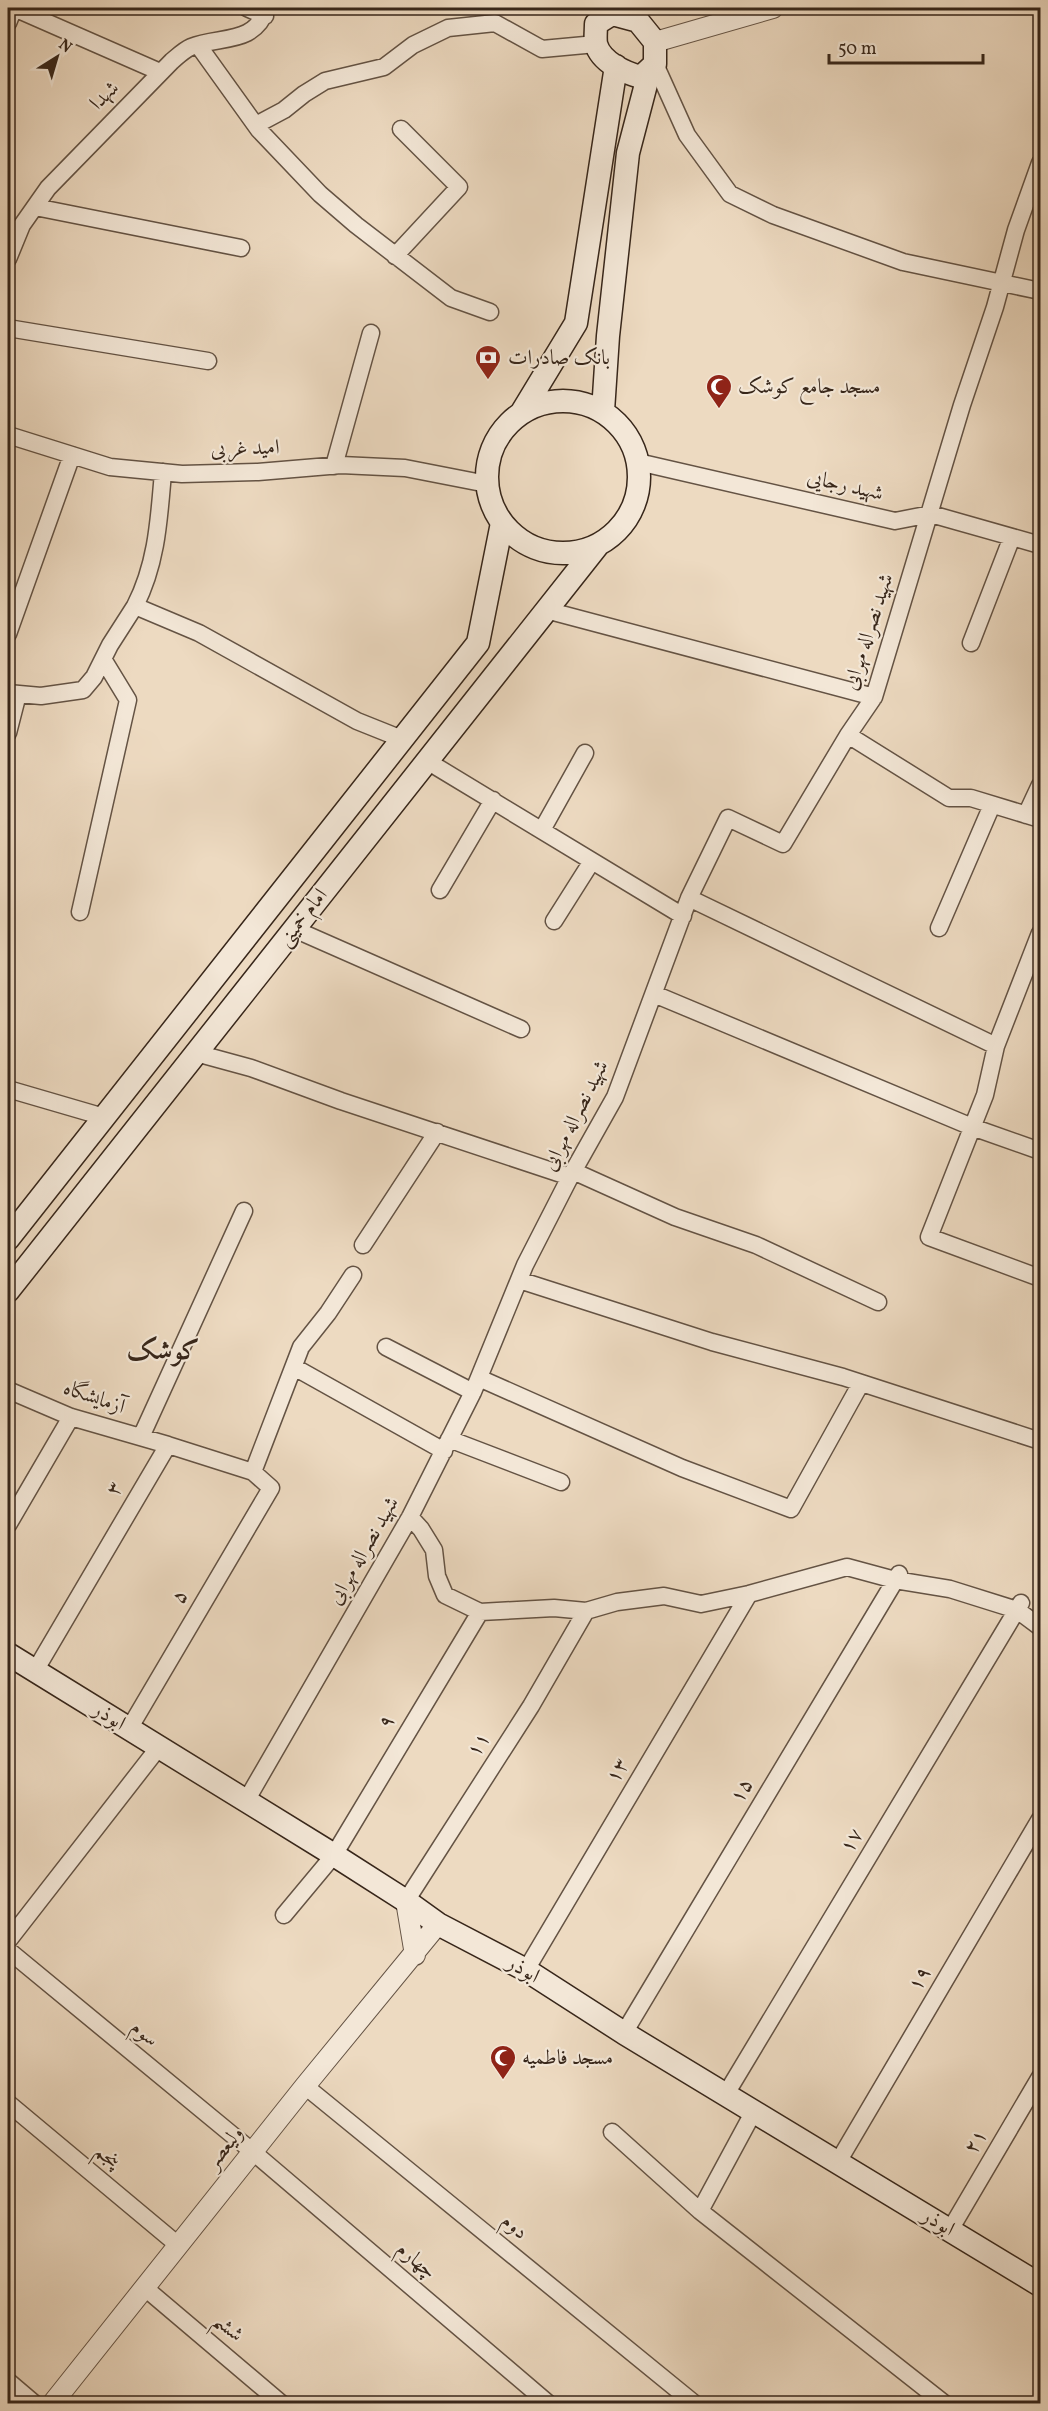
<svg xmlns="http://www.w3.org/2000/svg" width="1048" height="2411" font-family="Vollkorn,Amiri,serif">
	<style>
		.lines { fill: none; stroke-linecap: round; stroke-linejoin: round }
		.minor-casing { stroke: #645344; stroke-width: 19 }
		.tertiary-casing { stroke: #645344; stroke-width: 22 }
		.secondary-casing { stroke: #37261a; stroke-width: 25 }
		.minor { stroke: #f3e7d7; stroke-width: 16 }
		.tertiary { stroke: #f3e7d7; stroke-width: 20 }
		.secondary { stroke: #f3e7d7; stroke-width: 22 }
		.labels { text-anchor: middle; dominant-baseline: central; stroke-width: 4.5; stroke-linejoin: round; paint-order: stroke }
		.street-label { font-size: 21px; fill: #37261a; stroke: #f3e7d7 }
		.poi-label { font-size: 21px; fill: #37261a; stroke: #f3e7d7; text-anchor: start }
		.district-label { font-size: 27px; font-weight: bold; fill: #37261a; stroke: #f3e7d7 }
	</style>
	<rect width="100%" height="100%" fill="#eddac1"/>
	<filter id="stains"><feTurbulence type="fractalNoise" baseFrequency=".00333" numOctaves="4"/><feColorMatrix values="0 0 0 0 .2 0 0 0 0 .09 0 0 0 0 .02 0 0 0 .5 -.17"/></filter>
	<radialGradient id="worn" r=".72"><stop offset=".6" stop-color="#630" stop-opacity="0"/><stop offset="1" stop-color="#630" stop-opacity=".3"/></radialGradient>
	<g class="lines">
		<defs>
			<path id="minor" d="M 14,8 L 160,72
				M 247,8 L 265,16
				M 8,23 L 14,8
				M 198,45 L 259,130 L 320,194 L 356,225 L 451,298 L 490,312
				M 655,64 L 687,135 L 730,194 L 773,215 L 903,262 L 1040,291
				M 256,125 L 284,110 L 304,94 L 325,81 L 384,67 L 413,45 L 448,28 L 495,23 L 542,49 L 596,44
				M 35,207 L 241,248
				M 395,256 L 459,187 L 401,129
				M 8,259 L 22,225 L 48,188 L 172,61 C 178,56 184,50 191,47 C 220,35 254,46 267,8
				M 8,328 L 208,361
				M 8,435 L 110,467 L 182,474 L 258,472 L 341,465 L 405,468 L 487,484
				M 638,462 L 895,521 L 931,514 L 1040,545
				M 334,466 L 371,333
				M 163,472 C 159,519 157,563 135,606 L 199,633 L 357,721 L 402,739
				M 546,610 L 874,697
				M 8,634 L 72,455
				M 971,643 L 1012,537
				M 8,693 L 41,696 L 83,690 L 94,677 L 110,645 L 135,606
				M 8,733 L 18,694
				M 848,735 L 949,798 L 971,798 L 1040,819
				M 427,761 L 683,916
				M 1026,815 L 1040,785
				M 542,830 L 585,753
				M 440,890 L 493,800
				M 689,898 L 996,1046
				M 80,912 L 128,700 L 103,659
				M 554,921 L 592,861
				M 939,928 L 992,805
				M 294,929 L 521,1029
				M 1040,933 L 996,1046 L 985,1095 L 929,1237 L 1040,1278
				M 654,994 L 972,1127 L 1040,1151
				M 196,1053 L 251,1068 L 341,1101 L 570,1177
				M 8,1089 L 104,1117
				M 573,1171 L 675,1217 L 756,1245 L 878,1302
				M 363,1245 L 437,1132
				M 519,1280 L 712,1342 L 843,1377 L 1040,1441
				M 386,1347 L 473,1392
				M 294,1367 L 444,1451
				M 479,1378 L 682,1468 L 791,1509 L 861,1383
				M 8,1390 L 71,1417 L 168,1445
				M 141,1437 L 244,1211
				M 449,1439 L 561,1482
				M 410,1517 L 421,1529 L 434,1550 L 437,1576 L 445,1595 L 480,1612 L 554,1608 L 586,1611 L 617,1602 L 664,1596 L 701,1604 L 749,1594 L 847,1567 L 895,1580 L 950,1589 L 1017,1610 L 1040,1627
				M 8,1525 L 71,1417
				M 35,1671 L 168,1445 L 253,1472 L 301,1347 L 328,1313 L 353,1275
				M 129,1729 L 271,1488 L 253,1472
				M 246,1801 L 410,1517 L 473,1392 L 525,1265 L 570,1177 L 615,1097 L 689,898 L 728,818 L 783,844 L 848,735 L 874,697 L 962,405 L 995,307 L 1016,230 L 1040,163
				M 406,1901 L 531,1706 L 586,1611
				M 284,1915 L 334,1855 L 480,1612
				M 8,1941 L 159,1747
				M 8,1950 L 253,2152 L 549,2404
				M 526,1970 L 749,1594
				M 624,2033 L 899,1574
				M 305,2086 L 695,2404
				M 726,2094 L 1021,1603
				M 8,2103 L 178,2245
				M 612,2132 L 700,2211 L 945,2404
				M 838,2162 L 1040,1819
				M 700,2211 L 754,2111
				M 950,2230 L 1040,2077
				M 145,2288 L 282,2404
				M 8,2381 L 35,2404"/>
			<path id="tertiary" d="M 655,42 L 773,8
				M 406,1901 L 415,1955
				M 52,2404 L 305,2086 L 438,1924"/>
			<path id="secondary" d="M 612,14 L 638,21 L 655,42 L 655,64 L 641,77 C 625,73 601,62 596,44 C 595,38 596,30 596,24 Z
				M487 477a76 76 0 1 1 152 0a76 76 0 1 1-152 0Z
				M 603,411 L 608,336 L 628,153 L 650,69
				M 522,412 L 576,323 L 616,66
				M 8,1239 L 478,643 L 502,523
				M 8,1291 L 598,545
				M 8,1654 L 334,1855 L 406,1901 L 438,1924 L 526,1970 L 624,2033 L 1040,2285"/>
		</defs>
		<use href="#minor" class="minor-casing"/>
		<use href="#tertiary" class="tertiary-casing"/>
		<use href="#secondary" class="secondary-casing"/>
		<use href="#minor" class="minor"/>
		<use href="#tertiary" class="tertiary"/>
		<use href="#secondary" class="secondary"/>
	</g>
	<defs>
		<symbol id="bank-pin" viewBox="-11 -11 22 30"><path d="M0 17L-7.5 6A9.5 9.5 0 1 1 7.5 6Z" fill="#8f2418" stroke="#f3e7d7"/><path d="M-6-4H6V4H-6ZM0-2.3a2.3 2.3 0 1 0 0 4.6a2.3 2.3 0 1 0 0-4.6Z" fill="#fff"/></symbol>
		<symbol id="mosque-pin" viewBox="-11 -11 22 30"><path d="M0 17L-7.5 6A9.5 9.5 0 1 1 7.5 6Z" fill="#8f2418" stroke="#f3e7d7"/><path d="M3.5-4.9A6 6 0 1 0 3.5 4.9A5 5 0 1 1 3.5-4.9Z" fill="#fff"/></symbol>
	</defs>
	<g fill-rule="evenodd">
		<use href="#bank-pin" x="473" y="343" width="30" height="40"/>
		<use href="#mosque-pin" x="704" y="372" width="30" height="40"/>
		<use href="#mosque-pin" x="488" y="2043" width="30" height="40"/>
	</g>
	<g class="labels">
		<g class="street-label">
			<text transform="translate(105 96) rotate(-45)">شهدا</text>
			<text transform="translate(245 449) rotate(-2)">امید غربی</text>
			<text transform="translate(845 486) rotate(13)">شهید رجایی</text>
			<text transform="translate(869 632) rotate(-72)">شهید نصراله مهرابی</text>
			<text transform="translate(303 918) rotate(-52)">امام خمینی</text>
			<text transform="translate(576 1116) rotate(-63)">شهید نصراله مهرابی</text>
			<text transform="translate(94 1398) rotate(19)">آزمایشگاه</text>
			<text transform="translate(115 1489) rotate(-60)">۳</text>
			<text transform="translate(364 1551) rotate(-60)">شهید نصراله مهرابی</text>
			<text transform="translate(180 1597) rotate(-60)">۵</text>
			<text transform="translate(109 1717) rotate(32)">ابوذر</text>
			<text transform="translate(387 1722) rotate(-59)">۹</text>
			<text transform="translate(479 1745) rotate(-57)">۱۱</text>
			<text transform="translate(618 1771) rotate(-59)">۱۳</text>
			<text transform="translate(742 1791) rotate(-59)">۱۵</text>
			<text transform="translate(852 1841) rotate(-59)">۱۷</text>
			<text transform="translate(523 1970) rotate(30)">ابوذر</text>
			<text transform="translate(920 1979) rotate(-59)">۱۹</text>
			<text transform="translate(144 2034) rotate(39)">سوم</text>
			<text transform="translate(976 2142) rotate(-59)">۲۱</text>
			<text transform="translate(225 2148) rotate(-52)">ولیعصر</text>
			<text transform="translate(107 2157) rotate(40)">پنجم</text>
			<text transform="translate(938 2223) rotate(31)">ابوذر</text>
			<text transform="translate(514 2227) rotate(39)">دوم</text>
			<text transform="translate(416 2261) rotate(40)">چهارم</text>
			<text transform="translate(228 2328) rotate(40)">ششم</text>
		</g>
		<g class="poi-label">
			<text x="508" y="358">بانک صادرات</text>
			<text x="738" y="387">مسجد جامع کوشک</text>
			<text x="522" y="2058">مسجد فاطمیه</text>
		</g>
		<g class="district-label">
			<text x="163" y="1352">کوشک</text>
		</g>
	</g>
	<rect width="1048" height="2411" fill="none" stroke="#eddac1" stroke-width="30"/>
	<rect x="9" y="9" width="1030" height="2393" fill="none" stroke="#37261a" stroke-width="3"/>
	<rect x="15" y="15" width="1018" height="2381" fill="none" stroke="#37261a" stroke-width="1.5"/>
	<g transform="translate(57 57) rotate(37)" stroke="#f3e7d7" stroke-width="4.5" paint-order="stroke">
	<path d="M0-4.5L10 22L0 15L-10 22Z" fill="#37261a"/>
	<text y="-9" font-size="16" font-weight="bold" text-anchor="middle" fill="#37261a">N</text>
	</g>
	<path d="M829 54v9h154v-9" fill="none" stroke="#37261a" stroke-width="3"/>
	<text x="838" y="54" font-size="18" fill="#37261a" stroke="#f3e7d7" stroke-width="4.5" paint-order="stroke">50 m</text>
	<rect width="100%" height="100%" filter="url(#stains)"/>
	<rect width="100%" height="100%" fill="url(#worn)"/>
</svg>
